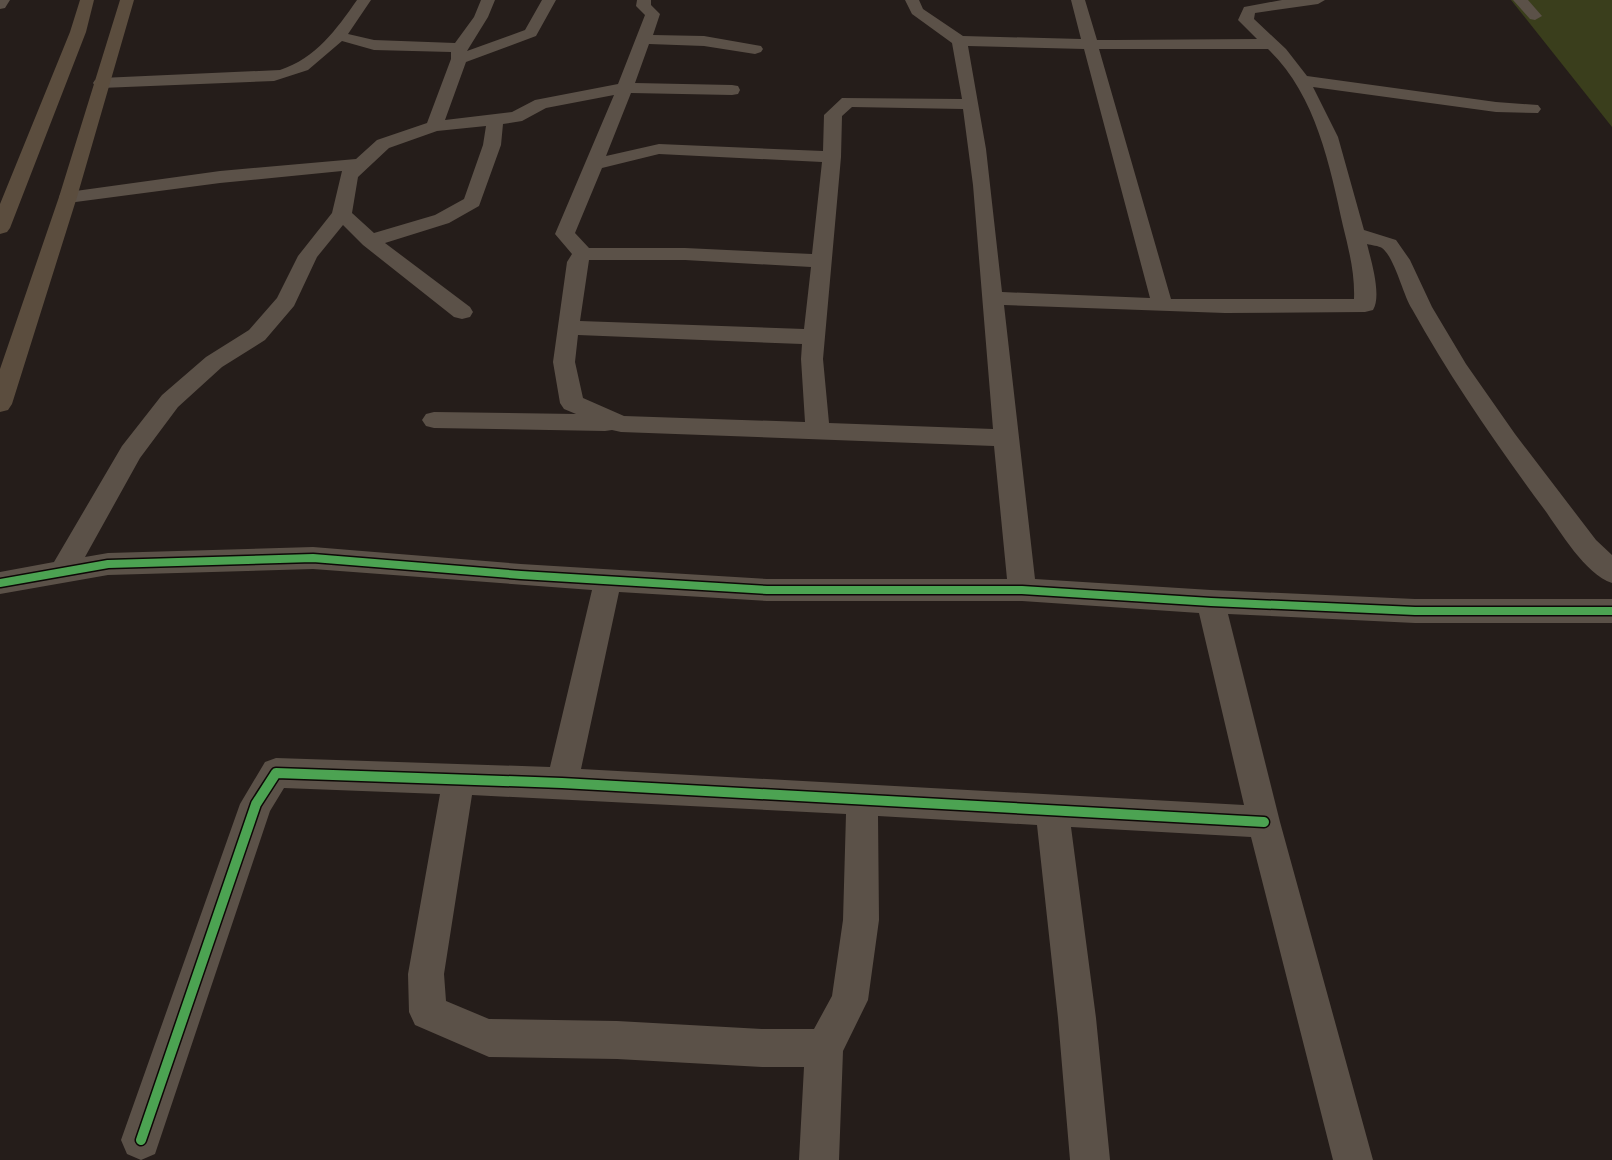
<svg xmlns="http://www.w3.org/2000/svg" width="1612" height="1160" font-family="'IBM Plex Sans',sans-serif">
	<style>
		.green { fill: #3a3e1c }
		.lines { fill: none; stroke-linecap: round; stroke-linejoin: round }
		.minor { fill: #5b5148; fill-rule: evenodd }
		.major { fill: #5b4d3e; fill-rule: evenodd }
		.cycleway-far1-casing { stroke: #0d0806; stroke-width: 11 }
		.cycleway-casing { stroke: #0d0806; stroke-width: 13 }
		.cycleway-far1 { stroke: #4ca352; stroke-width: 8 }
		.cycleway { stroke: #4ca352; stroke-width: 10 }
	</style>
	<rect width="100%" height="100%" fill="#251d1a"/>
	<path class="green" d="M 1511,0 L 1612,0 L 1612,127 Z"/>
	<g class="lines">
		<path class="minor" d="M 0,0 L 10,0 L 5,8 L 0,9 Z
			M 357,0 L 371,0 L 348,34 L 374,40 L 455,43 L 474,17 L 481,0 L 495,0 L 488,17 L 467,51 L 525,30 L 542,0 L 556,0 L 536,36 L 466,62 L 445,120 L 512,112 L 535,100 L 618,84 L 645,15 L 636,6 L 637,0 L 651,0 L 651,5 L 660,14 L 653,35 L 704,36 L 761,46 L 763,49 L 761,52 L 755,54 L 704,46 L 649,44 L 635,83 L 732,85 L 738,86 L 740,90 L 738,94 L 732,95 L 631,93 L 606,156 L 659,144 L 823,151 L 824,115 L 842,98 L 962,99 L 952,43 L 912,14 L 905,0 L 919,0 L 923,9 L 963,36 L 1081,39 L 1071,0 L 1085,0 L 1097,40 L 1114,40 L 1257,39 L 1238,20 L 1244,7 L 1282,0 L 1325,0 L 1318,4 L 1255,13 L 1254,19 L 1286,49 L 1307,76 L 1496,102 L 1538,105 L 1541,109 L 1538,113 L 1496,112 L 1313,87 L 1338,137 L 1364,230 L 1396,240 L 1410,260 L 1432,307 L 1466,364 L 1515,434 L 1596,540 L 1612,555 L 1612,583 C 1585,574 1560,531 1544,509 C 1496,444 1451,379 1412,309 C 1403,295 1395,258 1382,248 C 1379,246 1371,245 1367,244 C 1371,260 1382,296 1373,310 L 1365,312 L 1225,313 L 1004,305 L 1035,579 L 1211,590 L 1415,599 L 1612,599 L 1612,623 L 1415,623 L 1228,614 L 1280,822 L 1373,1160 L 1333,1160 L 1251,837 L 1071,827 L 1096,1018 L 1110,1160 L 1070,1160 L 1058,1018 L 1037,825 L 878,816 L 879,920 L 868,1000 L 843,1051 L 839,1160 L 799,1160 L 804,1067 L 762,1067 L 617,1059 L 489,1057 L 415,1025 L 409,1012 L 408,974 L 440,794 L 284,788 L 270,811 L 155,1154 L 141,1160 L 127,1154 L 121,1140 L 240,804 L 265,762 L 276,758 L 550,767 L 592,590 L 313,569 L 108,575 L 0,594 L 0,572 L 54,562 L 122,446 L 162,395 L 206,357 L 249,330 L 277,298 L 298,256 L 332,213 L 342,171 L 220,183 L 68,203 L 61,201 L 59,197 L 61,193 L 220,171 L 356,159 L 377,140 L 427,123 L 451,59 L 451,52 L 374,50 L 342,41 L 308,70 L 274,81 L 101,88 L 95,86 L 93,83 L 95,80 L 101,78 L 280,70 C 316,58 336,30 357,0 ZM 968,46 L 1084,49 L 1150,298 L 1002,292 L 986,149 ZM 1099,49 L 1268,49 L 1270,51 C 1316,96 1330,166 1343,226 C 1349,250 1355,274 1354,299 L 1171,299 ZM 614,95 L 555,234 L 572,254 L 567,262 L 553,362 L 560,403 L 564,409 L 576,414 L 434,412 L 426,414 L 422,420 L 426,426 L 434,428 L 605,431 L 612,430 L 621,432 L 994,446 L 1007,579 L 767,579 L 521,564 L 313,547 L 108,553 L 85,557 L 140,458 L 178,407 L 222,367 L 265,340 L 294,306 L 317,257 L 343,225 L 363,245 L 454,317 L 462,319 L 470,317 L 473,312 L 470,307 L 385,243 L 449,223 L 479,206 L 501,145 L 503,124 L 522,121 L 546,108 ZM 852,107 L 963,109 L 973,185 L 993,429 L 829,423 L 823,359 L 841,157 L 842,116 ZM 486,126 L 483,145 L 464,199 L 435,215 L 374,233 L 352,213 L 358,177 L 389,148 L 437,131 ZM 659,154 L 822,162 L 812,254 L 685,248 L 589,248 L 575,233 L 602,168 ZM 589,260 L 685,260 L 811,267 L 804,329 L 580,321 ZM 578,335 L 802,344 L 801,359 L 805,422 L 624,416 L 583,398 L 575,362 ZM 619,592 L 767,601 L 1022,601 L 1199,613 L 1244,805 L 581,769 ZM 472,795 L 846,814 L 843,920 L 832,996 L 814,1029 L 762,1029 L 617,1021 L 489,1019 L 446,1001 L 444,974 Z
			M 1513,0 L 1528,0 L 1542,16 L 1535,20 L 1530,19 Z"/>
		<path class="major" d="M 80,0 L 94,0 L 86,32 L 10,228 L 7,232 L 0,234 L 0,204 L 70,32 Z
			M 120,0 L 134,0 L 77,197 L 12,404 L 8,410 L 0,412 L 0,369 L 59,197 Z"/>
		<defs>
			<path id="cycleway-far1" d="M 0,583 L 108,564 L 313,558 L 521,575 L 767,590 L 1022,590 L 1211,602 L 1415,611 L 1612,611"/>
			<path id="cycleway" d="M 141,1140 L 256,804 L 276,773 L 562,783 L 1264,822"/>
		</defs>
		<use href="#cycleway-far1" class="cycleway-far1-casing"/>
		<use href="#cycleway" class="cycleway-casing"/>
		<use href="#cycleway-far1" class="cycleway-far1"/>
		<use href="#cycleway" class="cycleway"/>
	</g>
</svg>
